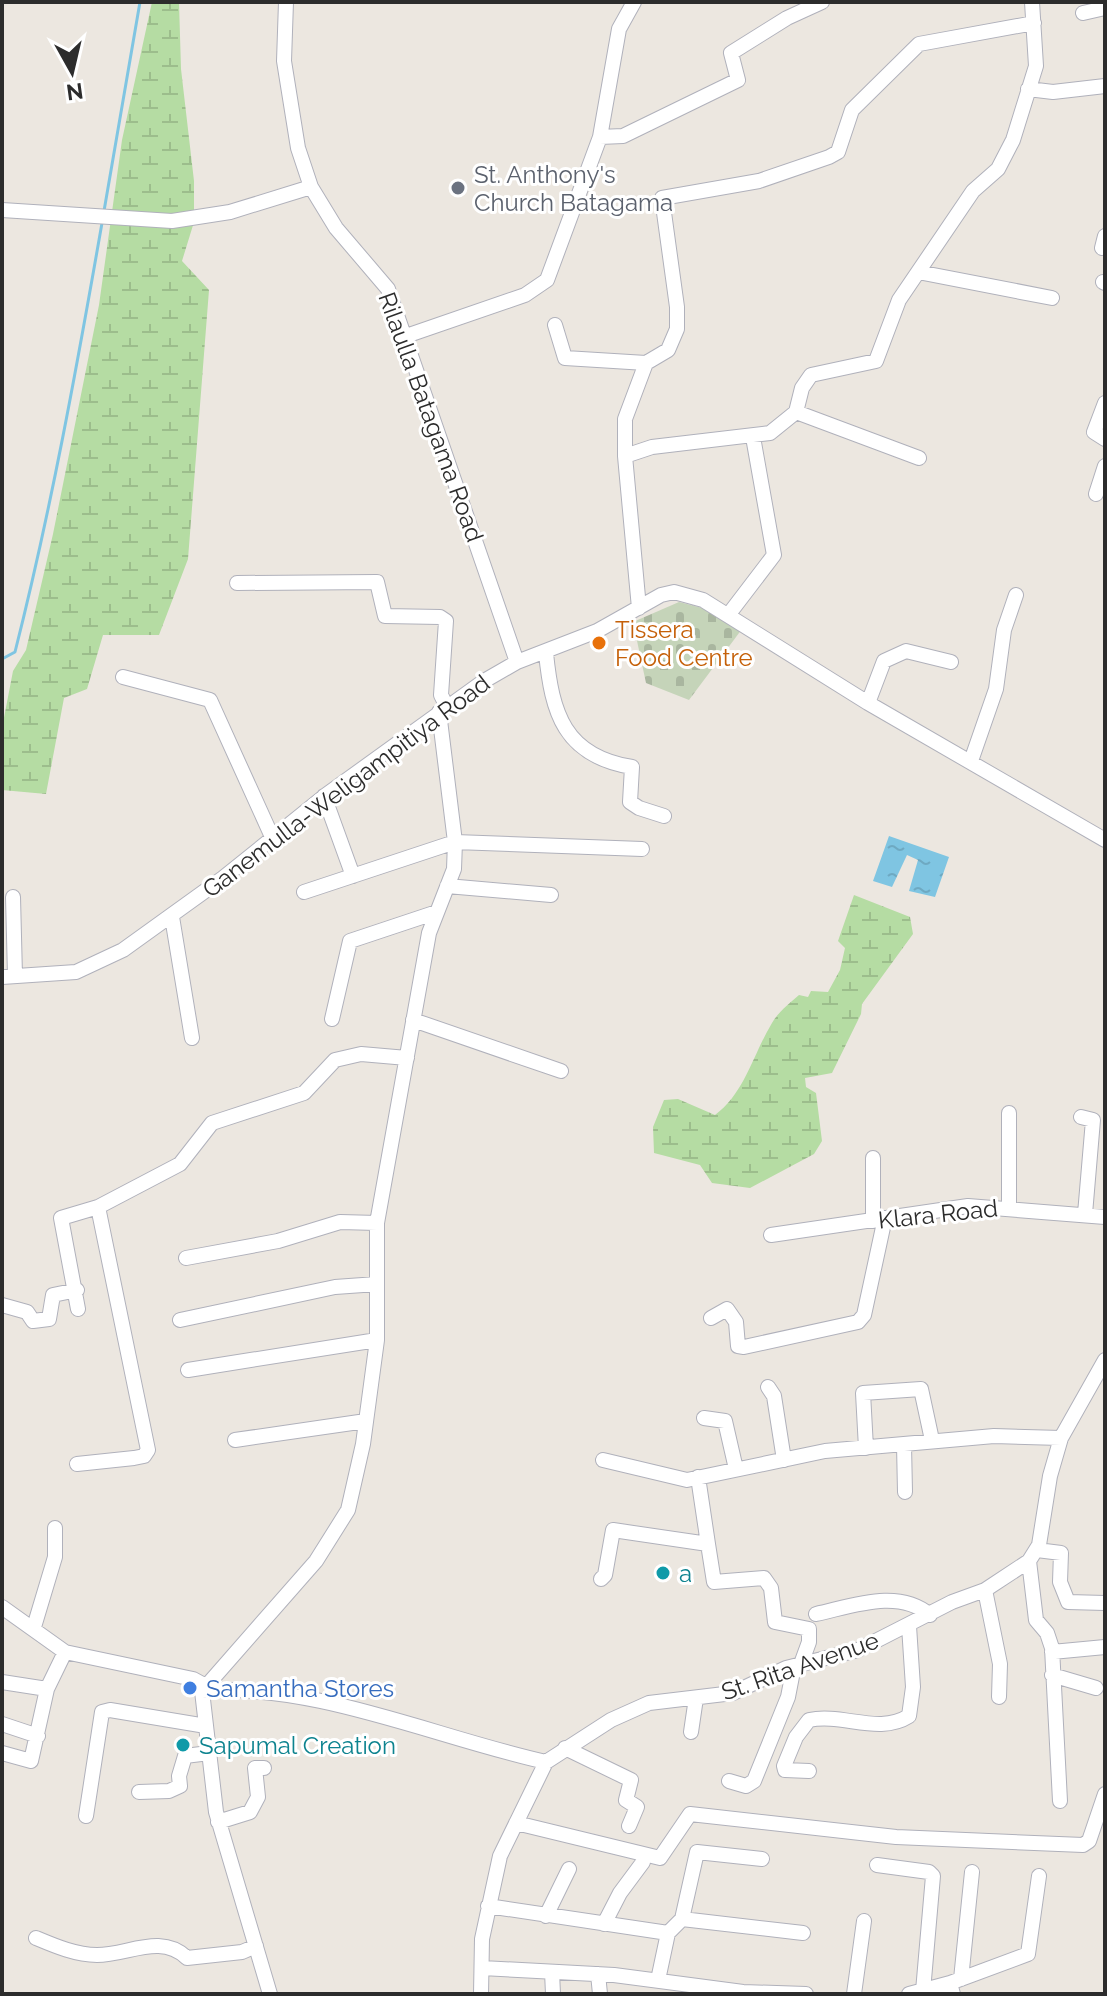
<svg xmlns="http://www.w3.org/2000/svg" width="1107" height="1996" font-family="Raleway,sans-serif">
	<style>
		.wetland { fill: url(#wetland-marsh) }
		.cemetery { fill: url(#cemetery-stones) }
		.water { fill: url(#water-ripples) }
		.lines { fill: none; stroke-linecap: round; stroke-linejoin: round }
		.stream { stroke: #7fc5e2; stroke-width: 3 }
		.minor-casing { stroke: #b0b1bb; stroke-width: 16 }
		.minor { stroke: #fff; stroke-width: 14 }
		.worship-dot { fill: #6b7280; stroke: #fff; stroke-width: 3 }
		.food-dot { fill: #e8710a; stroke: #fff; stroke-width: 3 }
		.culture-dot { fill: #0f9aa8; stroke: #fff; stroke-width: 3 }
		.shop-dot { fill: #3f7fe0; stroke: #fff; stroke-width: 3 }
		.labels { text-anchor: middle; dominant-baseline: central; stroke-width: 6; stroke-linejoin: round; paint-order: stroke }
		.worship-label { font-size: 24px; fill: #5b616d; stroke: #fff; text-anchor: start }
		.street-label { font-size: 24px; fill: #2c2c2c; stroke: #fff }
		.food-label { font-size: 24px; fill: #c56008; stroke: #fff; text-anchor: start }
		.culture-label { font-size: 24px; fill: #0d838f; stroke: #fff; text-anchor: start }
		.shop-label { font-size: 24px; fill: #366cbe; stroke: #fff; text-anchor: start }
	</style>
	<defs>
		<pattern id="wetland-marsh" width="20" height="14" patternUnits="userSpaceOnUse" patternTransform="scale(2)"><rect width="20" height="14" fill="#b5dca3"/><path d="M1 5h8M5 5V1M11 12h8M15 12V8" fill="none" stroke="#9cbd8c"/></pattern>
		<pattern id="cemetery-stones" width="16" height="16" patternUnits="userSpaceOnUse" patternTransform="scale(2)"><rect width="16" height="16" fill="#c5d4b9"/><path d="M2 7V4a2 2 0 0 1 4 0v3zM10 15v-3a2 2 0 0 1 4 0v3z" fill="#a9b69f"/></pattern>
		<pattern id="water-ripples" width="26" height="14" patternUnits="userSpaceOnUse" patternTransform="scale(2)"><rect width="26" height="14" fill="#7fc5e2"/><path d="M2 4q2-2 4 0t4 0M15 11q2-2 4 0t4 0" fill="none" stroke="#6ea9c2"/></pattern>
	</defs>
	<rect width="100%" height="100%" fill="#ece7e0"/>
	<path class="wetland" d="M 152,2 L 179,2 L 181,69 L 194,181 L 194,222 L 182,261 L 209,290 L 188,559 L 159,635 L 103,635 L 87,689 L 64,698 L 46,794 L 2,790 L 2,728 L 13,671 L 26,650 L 53,534 L 99,305 L 122,140 Z
		M 854,895 L 910,917 L 913,934 L 862,1004 L 861,1014 L 832,1073 L 805,1078 L 806,1087 L 816,1093 L 822,1141 L 814,1154 L 750,1188 L 712,1183 L 700,1165 L 654,1153 L 653,1127 L 664,1100 L 678,1099 L 715,1115 C 745,1093 753,1054 772,1023 C 779,1011 789,1004 799,995 L 808,997 L 811,991 L 828,992 L 840,970 L 845,948 L 838,941 Z"/>
	<path class="cemetery" d="M 679,602 L 706,609 L 742,629 L 689,700 L 646,683 L 633,622 Z"/>
	<path class="water" d="M 889,836 L 949,857 L 935,897 L 909,891 L 918,860 L 907,855 L 892,887 L 873,881 Z"/>
	<g class="lines">
		<path class="stream" d="M 104,211 L 140,2
			M 2,659 L 15,652 C 51,510 77,366 102,223"/>
		<defs>
			<path id="minor" d="M 286,2 L 284,61 L 298,148 L 311,187 L 336,228 L 388,289 L 517,662
				M 1083,13 L 1105,8
				M 1028,89 L 1053,92 L 1105,86
				M 600,137 L 623,136 L 738,80 L 731,53 L 787,18 L 822,2
				M 2,210 L 172,221 L 230,212 L 311,187
				M 1102,248 L 1105,236
				M 918,272 L 1052,298
				M 1103,282 L 1105,283
				M 555,325 L 565,358 L 646,363
				M 403,337 L 525,295 L 547,280 L 600,137 L 619,29 L 634,2
				M 1105,403 L 1094,432 L 1105,439
				M 796,412 L 919,458
				M 625,456 L 625,419 L 646,363 L 668,350 L 677,329 L 677,307 L 662,198 L 759,181 L 829,157 L 838,152 L 852,110 L 919,44 L 1034,23
				M 1096,494 L 1105,466
				M 237,583 L 377,582 L 385,616 L 440,617 L 446,621 L 441,695 L 447,707
				M 639,608 L 625,456 L 652,447 L 770,433 L 796,412 L 802,388 L 811,375 L 876,361 L 899,300 L 973,191 L 998,169 L 1013,140 L 1036,66 L 1032,2
				M 729,614 L 774,555 L 753,437
				M 546,653 C 552,713 564,756 632,767 L 630,802 L 639,808 L 664,816
				M 123,677 L 210,700 L 273,839
				M 868,703 L 884,661 L 906,651 L 951,662
				M 971,761 L 996,689 L 1004,630 L 1016,595
				M 324,796 L 353,876
				M 447,886 L 551,895
				M 304,892 L 455,842 L 642,849
				M 13,897 L 15,976
				M 172,917 L 192,1038
				M 2,977 L 76,972 L 123,950 L 223,878 L 326,795 L 484,681 L 517,662 L 597,631 L 661,595 L 674,592 L 703,600 L 868,703 L 1105,840
				M 332,1019 L 350,941 L 437,912
				M 413,1020 L 561,1071
				M 1009,1113 L 1009,1207
				M 1081,1117 L 1093,1120 L 1085,1214
				M 873,1221 L 873,1158
				M 771,1235 L 968,1206 L 1105,1217
				M 186,1258 L 278,1241 L 340,1222 L 377,1223
				M 2,1305 L 27,1312 L 33,1321 L 49,1319 L 53,1295 L 77,1290
				M 78,1309 L 61,1218 L 98,1207
				M 711,1318 L 727,1309 L 736,1322 L 738,1346 L 744,1347 L 858,1322 L 864,1315 L 885,1218
				M 180,1320 L 335,1287 L 377,1284
				M 188,1370 L 377,1340
				M 768,1387 L 774,1396 L 784,1460
				M 704,1418 L 725,1421 L 736,1469
				M 235,1440 L 366,1421
				M 904,1445 L 905,1492
				M 866,1448 L 863,1393 L 921,1389 L 932,1440
				M 603,1460 L 687,1480 L 825,1451 L 994,1436 L 1061,1438
				M 77,1464 L 134,1458 L 144,1456 L 148,1450 L 98,1207 L 180,1164 L 212,1123 L 304,1093 L 335,1060 L 361,1054 L 407,1058
				M 708,1544 L 714,1582 L 764,1578 L 771,1588 L 775,1622 L 809,1629 L 809,1642 L 801,1664
				M 1037,1550 L 1061,1553 L 1060,1582 L 1068,1602 L 1105,1603
				M 1029,1561 L 1036,1620 L 1047,1633 L 1052,1648 L 1060,1801
				M 601,1579 L 605,1575 L 613,1530 L 708,1544 L 698,1477
				M 985,1590 L 1000,1664 L 999,1697
				M 2,1607 L 65,1652 L 193,1679 L 204,1685
				M 816,1614 C 853,1606 898,1588 930,1615
				M 34,1627 L 55,1557 L 55,1528
				M 1052,1652 L 1105,1647
				M 1052,1675 L 1096,1688
				M 2,1682 L 47,1689 L 65,1652
				M 202,1691 L 316,1561 L 348,1510 L 363,1444 L 377,1340 L 377,1223 L 429,933 L 454,869 L 455,842 L 439,712
				M 202,1691 C 313,1682 437,1738 546,1762
				M 202,1691 L 216,1812 L 270,1994
				M 2,1724 L 38,1736
				M 691,1732 L 696,1698
				M 565,1748 L 631,1780 L 626,1800 L 637,1807 L 629,1826
				M 2,1753 L 31,1761 L 47,1689
				M 809,1771 L 785,1770 L 784,1766 L 796,1737 L 809,1720 C 843,1713 879,1735 909,1716 L 913,1687 L 909,1626
				M 729,1781 L 746,1786 L 754,1781 L 788,1697 L 794,1666
				M 139,1792 L 169,1791 L 180,1786 L 179,1776 L 185,1756 L 209,1753
				M 86,1816 L 102,1712 L 110,1710 L 206,1726
				M 218,1822 L 250,1812 L 258,1797 L 255,1768 L 264,1768
				M 516,1823 L 660,1858 L 690,1814 L 896,1837 L 1083,1845 L 1089,1841 L 1105,1794
				M 877,1865 L 929,1872 L 933,1876 L 923,1991
				M 488,1906 L 668,1933 L 682,1919 L 803,1933
				M 546,1916 L 569,1869
				M 682,1919 L 697,1852 L 762,1859
				M 604,1924 L 620,1893 L 643,1862
				M 36,1938 C 55,1946 76,1955 97,1955 C 128,1955 161,1933 187,1958 L 242,1952 L 256,1946
				M 482,1968 L 614,1975 L 743,1992 L 806,1994
				M 552,1972 L 553,1994
				M 598,1974 L 600,1994
				M 961,1979 L 972,1872
				M 658,1980 L 668,1933
				M 950,1983 L 1028,1954 L 1039,1876
				M 481,1994 L 482,1939 L 500,1856 L 546,1762 L 611,1720 L 649,1703 L 733,1693 L 786,1668 L 858,1650 L 952,1602 L 985,1590 L 1029,1561 L 1039,1545 L 1050,1476 L 1061,1438 L 1105,1360
				M 854,1994 L 864,1921
				M 909,1994 L 950,1983 L 953,1994"/>
		</defs>
		<use href="#minor" class="minor-casing"/>
		<use href="#minor" class="minor"/>
	</g>
	<circle class="worship-dot" cx="458" cy="188" r="8"/>
	<circle class="food-dot" cx="599" cy="643" r="8"/>
	<g class="culture-dot">
		<circle cx="663" cy="1573" r="8"/>
		<circle cx="183" cy="1745" r="8"/>
	</g>
	<circle class="shop-dot" cx="190" cy="1688" r="8"/>
	<g class="labels">
		<g class="worship-label">
			<text x="474" y="174">St. Anthony's<tspan x="474" dy="28">Church Batagama</tspan></text>
		</g>
		<g class="street-label">
			<text transform="translate(431 417) rotate(70)">Rilaulla Batagama Road</text>
			<text transform="translate(346 786) rotate(-37)">Ganemulla-Weligampitiya Road</text>
			<text transform="translate(938 1214) rotate(-6)">Klara Road</text>
			<text transform="translate(800 1666) rotate(-19)">St. Rita Avenue</text>
		</g>
		<g class="food-label">
			<text x="615" y="629">Tissera<tspan x="615" dy="28">Food Centre</tspan></text>
		</g>
		<g class="culture-label">
			<text x="679" y="1573">a</text>
			<text x="199" y="1745">Sapumal Creation</text>
		</g>
		<g class="shop-label">
			<text x="206" y="1688">Samantha Stores</text>
		</g>
	</g>
	<rect width="1107" height="1996" fill="none" stroke="#2c2c2c" stroke-width="8"/>
	<g transform="translate(72 72) rotate(172)" stroke="#ffffff" stroke-width="6" paint-order="stroke">
	<path d="M0-6L14 30L0 20L-14 30Z" fill="#2c2c2c"/>
	<text y="-12" font-size="22" font-weight="bold" text-anchor="middle" fill="#2c2c2c">N</text>
	</g>
</svg>
